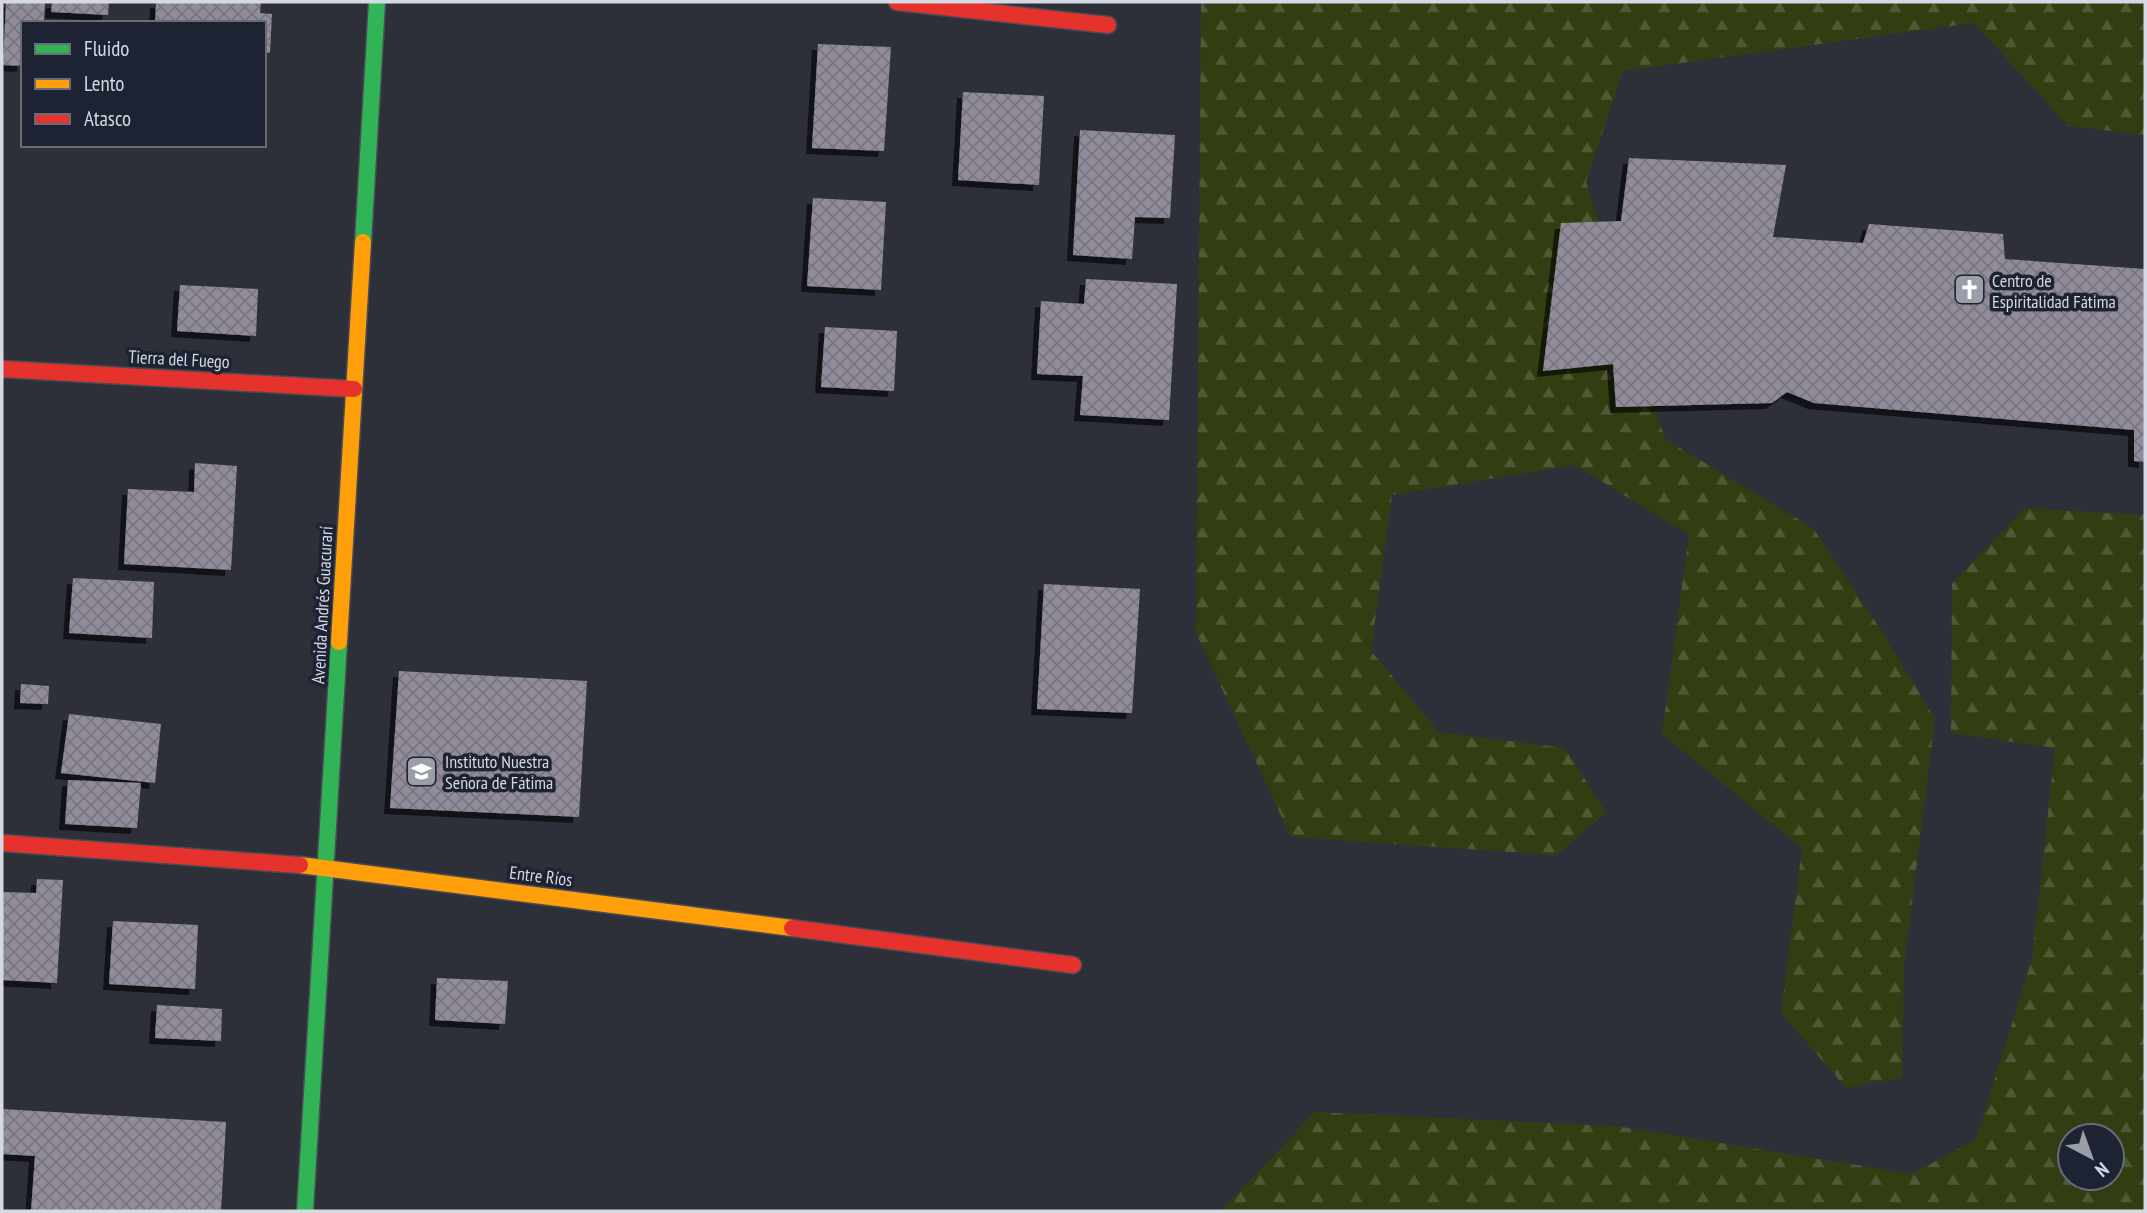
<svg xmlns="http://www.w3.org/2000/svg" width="2147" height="1213" font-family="'PT Sans Narrow',sans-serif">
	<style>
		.forest { fill: url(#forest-firs); fill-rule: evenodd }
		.building { fill: url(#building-cross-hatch); filter: url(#shadow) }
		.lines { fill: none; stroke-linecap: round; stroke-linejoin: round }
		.fast-casing { stroke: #484b53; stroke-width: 19 }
		.slow-casing { stroke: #484b53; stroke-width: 19 }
		.jam-casing { stroke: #484b53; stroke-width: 19 }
		.fast { stroke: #30b455; stroke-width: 16 }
		.slow { stroke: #ff9f0a; stroke-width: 16 }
		.jam { stroke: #e5322d; stroke-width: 16 }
		.labels { text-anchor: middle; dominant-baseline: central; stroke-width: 7; stroke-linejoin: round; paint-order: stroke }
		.poi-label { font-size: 18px; fill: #d5d9e4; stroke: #1e2333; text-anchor: start }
		.street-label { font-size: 18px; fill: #d5d9e4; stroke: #1e2333 }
	</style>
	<defs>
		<pattern id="forest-firs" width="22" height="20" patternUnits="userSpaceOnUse" patternTransform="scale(1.75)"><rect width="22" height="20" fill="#323e12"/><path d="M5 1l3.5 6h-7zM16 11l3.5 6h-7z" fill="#4f5934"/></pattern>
		<pattern id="building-cross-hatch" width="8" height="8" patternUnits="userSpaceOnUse" patternTransform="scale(1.75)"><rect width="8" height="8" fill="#918b9a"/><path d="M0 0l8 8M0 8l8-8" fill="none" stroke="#797580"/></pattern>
		<filter id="shadow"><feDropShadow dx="-6" dy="6" stdDeviation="0" flood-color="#0009"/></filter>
	</defs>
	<rect width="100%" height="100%" fill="#2d3039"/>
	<path class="forest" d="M 1201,2 L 2145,2 L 2145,135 L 2068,126 L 1974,23 L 1623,71 L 1586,182 L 1665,439 L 1813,528 L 1881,630 L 1935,719 L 1904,965 L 1902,1078 L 1846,1088 L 1781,1013 L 1802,848 L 1662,734 L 1689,535 L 1575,465 L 1392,495 L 1371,651 L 1439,732 L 1565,748 L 1606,812 L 1557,855 L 1291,837 L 1196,633 Z
		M 2025,508 L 2145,515 L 2145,1211 L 1221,1211 L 1315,1112 L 1616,1126 L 1912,1174 L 1976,1139 L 2032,959 L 2055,748 L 1951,733 L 1952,584 ZM 2070,1136 L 2112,1136 L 2112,1178 L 2070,1178 Z"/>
	<path class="building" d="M 6,2 L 45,2 L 44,23 L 23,23 L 23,66 L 3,65 Z
		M 52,2 L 109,2 L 108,15 L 51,12 Z
		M 156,2 L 261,2 L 260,13 L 272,14 L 270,53 L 264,52 L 264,23 L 155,23 Z
		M 818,44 L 891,47 L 884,151 L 812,148 Z
		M 963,92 L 1044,96 L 1039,185 L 958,180 Z
		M 1080,130 L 1175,135 L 1170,218 L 1135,217 L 1132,259 L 1073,255 Z
		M 1629,158 L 1786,165 L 1773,237 L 1863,243 L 1869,224 L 2003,234 L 2005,259 L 2145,269 L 2145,462 L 2134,461 L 2134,430 L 1814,403 L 1787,392 L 1772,403 L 1616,407 L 1613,364 L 1543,371 L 1561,223 L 1621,221 Z
		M 813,198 L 886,202 L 881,290 L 807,286 Z
		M 1086,279 L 1177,284 L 1169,420 L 1080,415 L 1083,376 L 1037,374 L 1041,301 L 1084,304 Z
		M 180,285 L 258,289 L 256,336 L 177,331 Z
		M 825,327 L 897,331 L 894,391 L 821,387 Z
		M 195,463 L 237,466 L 231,570 L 124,564 L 128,489 L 194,492 Z
		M 73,578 L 154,582 L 152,638 L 69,633 Z
		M 1044,584 L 1140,589 L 1132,713 L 1037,709 Z
		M 399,671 L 587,681 L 579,817 L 390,808 Z
		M 21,684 L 49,686 L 48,704 L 20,703 Z
		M 69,714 L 161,724 L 155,783 L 61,773 Z
		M 68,780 L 141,783 L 137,828 L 65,824 Z
		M 37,879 L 63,880 L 57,983 L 2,980 L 2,892 L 36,893 Z
		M 113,921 L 198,925 L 195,989 L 109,984 Z
		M 437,978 L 508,981 L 505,1024 L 435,1020 Z
		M 157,1005 L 222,1009 L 221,1041 L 155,1038 Z
		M 2,1109 L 226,1122 L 221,1211 L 31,1211 L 35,1156 L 2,1154 Z"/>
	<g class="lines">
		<defs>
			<path id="fast" d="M 363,242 L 377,2
				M 305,1211 L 339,642"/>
			<path id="slow" d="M 339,642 L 363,242
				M 300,865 L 792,928"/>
			<path id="jam" d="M 897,2 L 1108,25
				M 2,369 L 354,389
				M 2,843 L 300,865
				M 792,928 L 1073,965"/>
		</defs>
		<use href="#fast" class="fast-casing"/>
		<use href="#slow" class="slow-casing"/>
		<use href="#jam" class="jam-casing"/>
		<use href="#fast" class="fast"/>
		<use href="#slow" class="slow"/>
		<use href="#jam" class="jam"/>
	</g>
	<defs>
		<symbol id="church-square" viewBox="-11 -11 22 22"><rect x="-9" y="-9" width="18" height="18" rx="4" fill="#9a9ea8" stroke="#1e2333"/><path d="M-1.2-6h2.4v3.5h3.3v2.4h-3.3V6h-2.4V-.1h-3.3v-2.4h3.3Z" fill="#fff"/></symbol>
		<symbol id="school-square" viewBox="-11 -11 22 22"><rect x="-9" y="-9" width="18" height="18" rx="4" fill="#9a9ea8" stroke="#1e2333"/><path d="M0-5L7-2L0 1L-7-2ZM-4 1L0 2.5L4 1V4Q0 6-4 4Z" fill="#fff"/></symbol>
	</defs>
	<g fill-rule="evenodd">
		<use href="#church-square" x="1952" y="272" width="35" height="35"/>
		<use href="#school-square" x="404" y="754" width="35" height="35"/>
	</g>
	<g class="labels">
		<g class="poi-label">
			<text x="1992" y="280">Centro de<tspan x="1992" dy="21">Espiritalidad Fátima</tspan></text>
			<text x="445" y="761">Instituto Nuestra<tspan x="445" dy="21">Señora de Fátima</tspan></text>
		</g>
		<g class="street-label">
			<text transform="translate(179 359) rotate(3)">Tierra del Fuego</text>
			<text transform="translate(322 605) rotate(-87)">Avenida Andrés Guacurarí</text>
			<text transform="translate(541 876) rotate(7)">Entre Ríos</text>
		</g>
	</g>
	<rect width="2147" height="1213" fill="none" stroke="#d5d9e4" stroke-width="7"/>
	<rect x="21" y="21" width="245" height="126" fill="#1e2333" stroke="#676c7a" stroke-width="2"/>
	<rect x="35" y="44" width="35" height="10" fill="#30b455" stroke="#676c7a" stroke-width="2"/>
	<text x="84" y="56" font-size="21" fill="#d5d9e4">Fluido</text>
	<rect x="35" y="79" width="35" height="10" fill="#ff9f0a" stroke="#676c7a" stroke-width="2"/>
	<text x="84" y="91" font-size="21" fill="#d5d9e4">Lento</text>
	<rect x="35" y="114" width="35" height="10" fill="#e5322d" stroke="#676c7a" stroke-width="2"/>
	<text x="84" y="126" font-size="21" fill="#d5d9e4">Atasco</text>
	<g transform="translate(2091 1157) rotate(139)"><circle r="33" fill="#1e2333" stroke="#676c7a" stroke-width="2"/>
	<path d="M0-5L12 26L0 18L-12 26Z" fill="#9a9ea8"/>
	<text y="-10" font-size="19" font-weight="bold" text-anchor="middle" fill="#d5d9e4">N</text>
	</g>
</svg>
